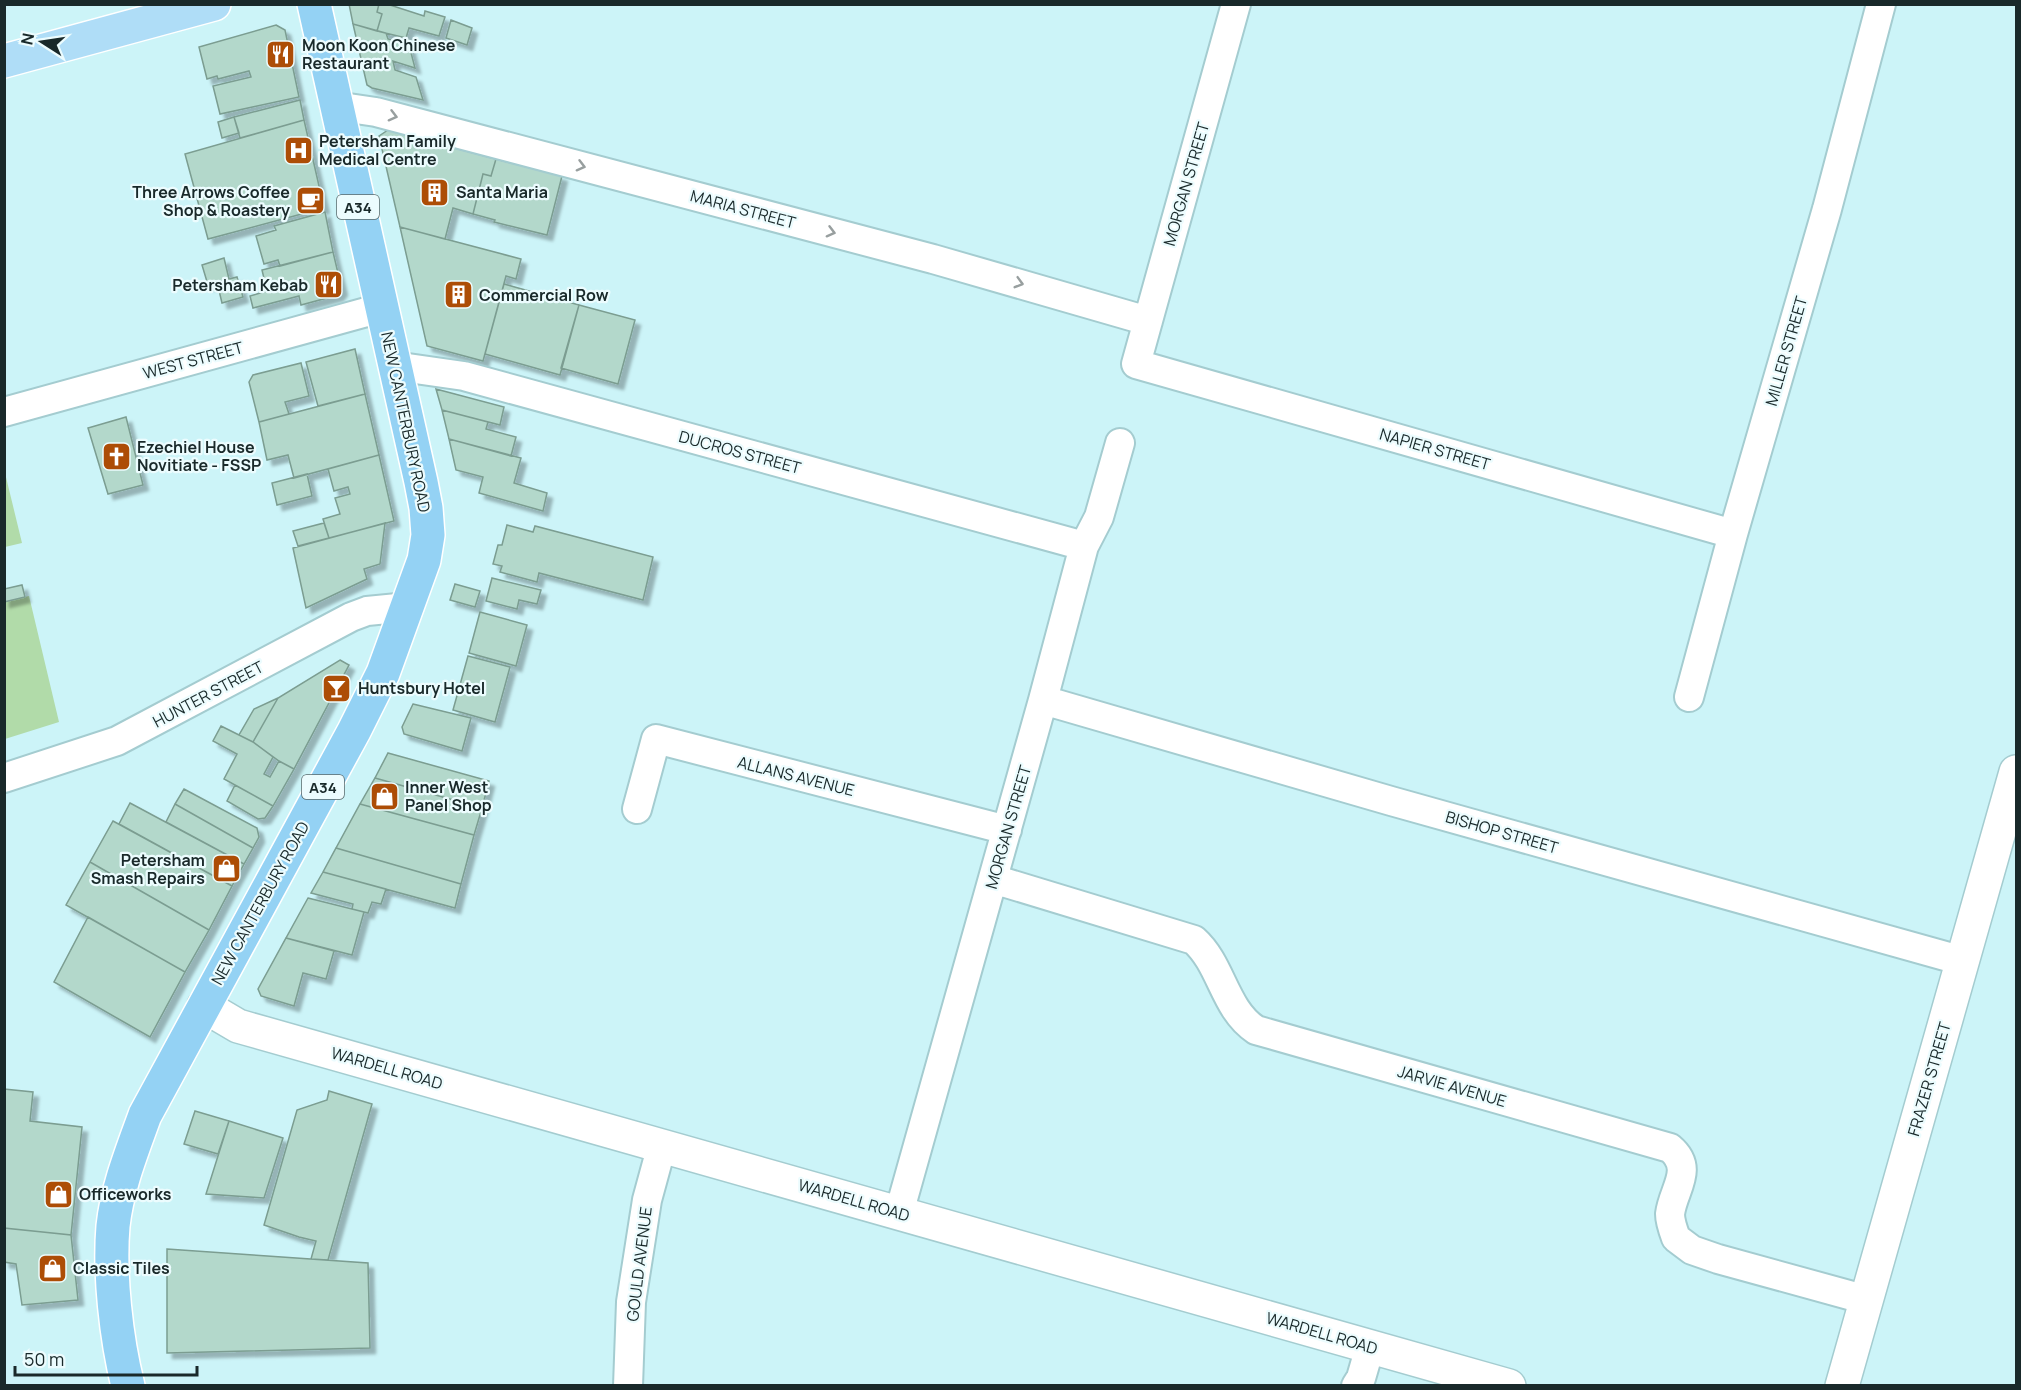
<svg xmlns="http://www.w3.org/2000/svg" width="2021" height="1390" font-family="Manrope,sans-serif">
	<style>
		.green { fill: #b1dba9 }
		.building { fill: #b3d8cb; stroke: #7b9d91; stroke-width: 1.5; filter: url(#shadow) }
		.lines { fill: none; stroke-linecap: round; stroke-linejoin: round }
		.minor-casing { stroke: #a4ccd0; stroke-width: 32 }
		.tertiary-casing { stroke: #a4ccd0; stroke-width: 36 }
		.secondary-casing { stroke: #a4ccd0; stroke-width: 36 }
		.primary-casing { stroke: #fff; stroke-width: 36 }
		.trunk-casing { stroke: #fff; stroke-width: 36 }
		.minor { stroke: #fff; stroke-width: 28 }
		.tertiary { stroke: #fff; stroke-width: 33 }
		.secondary { stroke: #fff; stroke-width: 33 }
		.primary { stroke: #afddf7; stroke-width: 33 }
		.trunk { stroke: #94d2f4; stroke-width: 33 }
		.oneway { stroke: #989f9f }
		.labels { text-anchor: middle; dominant-baseline: central; stroke-width: 4.5; stroke-linejoin: round; paint-order: stroke }
		.shield { fill: #ecfcfe; stroke: #58686a; stroke-width: 1.5 }
		.shield-label { font-size: 15px; font-weight: bold; fill: #19292a }
		.poi-label { font-size: 16px; font-weight: bold; fill: #19292a; stroke: #ecfcfe; text-anchor: start }
		.street-label { font-size: 16px; fill: #19292a; stroke: #ecfcfe }
	</style>
	<defs>
		<filter id="shadow"><feDropShadow dx="5.5" dy="5.5" stdDeviation="1.5" flood-color="#0004"/></filter>
	</defs>
	<rect width="100%" height="100%" fill="#ccf4f8"/>
	<path class="green" d="M 5,473 L 22,543 L 5,547 L 4,547 Z
		M 29,596 L 59,722 L 5,739 L 5,602 Z"/>
	<path class="building" d="M 349,4 L 379,4 L 377,12 L 382,14 L 377,31 L 353,24 Z
		M 379,4 L 387,4 L 424,16 L 425,11 L 445,17 L 439,36 L 409,28 L 406,38 L 377,31 L 382,14 L 377,12 Z
		M 451,20 L 472,28 L 467,45 L 446,38 Z
		M 353,24 L 386,33 L 388,39 L 409,45 L 415,68 L 393,61 L 395,70 L 416,77 L 423,100 L 372,88 L 367,85 Z
		M 276,25 L 285,30 L 299,97 L 220,114 L 213,86 L 251,77 L 249,71 L 218,79 L 217,76 L 207,79 L 199,47 Z
		M 300,100 L 304,120 L 240,138 L 234,117 Z
		M 234,117 L 239,133 L 222,138 L 218,122 Z
		M 304,120 L 324,208 L 208,239 L 185,154 Z
		M 388,130 L 496,159 L 491,176 L 483,174 L 473,214 L 453,208 L 445,239 L 400,227 L 379,136 Z
		M 496,159 L 562,176 L 547,235 L 494,222 L 495,220 L 473,214 L 483,174 L 491,176 Z
		M 325,212 L 333,252 L 280,266 L 278,260 L 264,264 L 256,236 L 276,230 L 274,226 Z
		M 400,227 L 521,259 L 516,279 L 506,276 L 483,361 L 427,346 Z
		M 333,252 L 342,290 L 338,295 L 301,305 L 299,296 L 253,308 L 250,296 L 267,291 L 262,270 Z
		M 224,258 L 229,279 L 208,285 L 202,265 Z
		M 237,277 L 243,297 L 222,303 L 217,282 Z
		M 504,284 L 579,305 L 560,375 L 485,354 Z
		M 579,305 L 635,320 L 618,384 L 561,368 Z
		M 355,349 L 365,394 L 318,406 L 306,362 Z
		M 301,363 L 309,396 L 285,402 L 289,414 L 259,422 L 249,382 L 253,375 Z
		M 436,389 L 504,407 L 500,425 L 442,410 Z
		M 365,394 L 379,455 L 294,478 L 288,455 L 267,460 L 259,422 Z
		M 442,410 L 488,422 L 486,429 L 516,437 L 511,456 L 449,439 Z
		M 126,417 L 143,485 L 108,494 L 88,428 Z
		M 449,439 L 521,458 L 514,483 L 547,493 L 543,511 L 479,493 L 483,477 L 456,470 Z
		M 379,455 L 394,521 L 329,538 L 323,519 L 340,514 L 335,498 L 350,494 L 348,487 L 334,491 L 328,469 Z
		M 307,474 L 312,496 L 277,505 L 272,483 Z
		M 324,523 L 329,538 L 298,546 L 293,531 Z
		M 385,523 L 380,564 L 364,569 L 367,579 L 306,608 L 293,548 Z
		M 507,525 L 533,532 L 535,526 L 653,557 L 643,600 L 539,573 L 537,582 L 500,572 L 502,566 L 493,564 L 498,545 L 502,545 Z
		M 492,578 L 541,590 L 537,604 L 519,600 L 517,609 L 486,601 Z
		M 455,584 L 480,591 L 475,607 L 450,600 Z
		M 22,585 L 25,597 L 4,602 L 4,589 Z
		M 480,612 L 527,625 L 516,666 L 469,653 Z
		M 468,656 L 510,667 L 495,722 L 453,710 Z
		M 340,660 L 349,665 L 294,769 L 279,761 L 253,742 L 278,698 Z
		M 278,698 L 253,742 L 239,735 L 254,709 Z
		M 413,704 L 471,718 L 462,751 L 404,734 L 402,727 Z
		M 221,726 L 253,742 L 273,757 L 264,774 L 270,777 L 279,761 L 294,769 L 273,806 L 224,779 L 237,754 L 213,741 Z
		M 388,753 L 489,781 L 482,808 L 375,778 Z
		M 375,778 L 482,808 L 474,835 L 360,804 Z
		M 235,785 L 273,806 L 265,818 L 258,819 L 227,801 Z
		M 184,789 L 257,828 L 259,837 L 253,848 L 175,804 Z
		M 130,803 L 244,864 L 232,886 L 119,824 Z
		M 175,804 L 253,848 L 244,864 L 166,822 Z
		M 360,804 L 474,835 L 461,884 L 336,848 Z
		M 113,821 L 232,886 L 209,930 L 90,862 Z
		M 336,848 L 461,884 L 455,908 L 323,872 Z
		M 90,862 L 209,930 L 185,972 L 66,905 Z
		M 323,872 L 386,889 L 381,904 L 372,902 L 368,913 L 352,909 L 353,904 L 311,893 Z
		M 308,898 L 364,912 L 352,955 L 286,938 Z
		M 88,917 L 185,972 L 150,1037 L 54,982 Z
		M 286,938 L 334,951 L 326,979 L 303,973 L 294,1006 L 261,996 L 258,989 Z
		M 4,1089 L 33,1092 L 30,1121 L 82,1127 L 71,1235 L 4,1228 Z
		M 329,1091 L 372,1104 L 328,1260 L 311,1259 L 316,1241 L 299,1237 L 264,1225 L 297,1110 L 327,1100 Z
		M 195,1111 L 229,1121 L 218,1154 L 184,1144 Z
		M 229,1121 L 283,1138 L 264,1198 L 206,1194 Z
		M 4,1228 L 71,1235 L 78,1300 L 22,1305 L 16,1264 L 4,1262 Z
		M 167,1249 L 368,1263 L 370,1348 L 167,1353 Z"/>
	<g class="lines">
		<defs>
			<path id="minor" d="M 1236,4 L 1136,364 L 1733,534
				M 335,106 L 376,112 L 933,259 L 1148,321
				M 394,366 L 464,376 L 1084,546
				M 4,412 L 381,308
				M 1689,697 L 1733,534 L 1827,209 L 1881,4
				M 1043,700 L 1391,801 L 1963,961
				M 4,778 L 117,741 L 351,617 L 367,611 L 408,607
				M 637,809 L 656,739 L 1007,830
				M 993,879 L 1194,940 C 1222,965 1224,1009 1256,1030 L 1670,1148 C 1695,1169 1673,1189 1670,1214 C 1670,1222 1673,1230 1676,1238 L 1692,1250 L 1718,1259 L 1867,1300
				M 899,1213 L 1043,700 L 1084,546 L 1099,517 L 1120,443
				M 628,1386 L 631,1302 L 647,1200 L 662,1145
				M 1356,1386 L 1361,1378 L 1370,1347"/>
			<path id="tertiary" d="M 204,1006 L 238,1026 L 1509,1386"/>
			<path id="secondary" d="M 1842,1386 L 2016,772"/>
			<path id="primary" d="M 4,61 L 214,4"/>
			<path id="trunk" d="M 128,1386 C 116,1338 109,1274 113,1226 C 117,1188 132,1151 145,1115 L 354,731 L 383,673 L 424,560 L 428,535 L 426,508 L 421,482 L 314,4"/>
		</defs>
		<use href="#minor" class="minor-casing"/>
		<use href="#tertiary" class="tertiary-casing"/>
		<use href="#secondary" class="secondary-casing"/>
		<use href="#primary" class="primary-casing"/>
		<use href="#trunk" class="trunk-casing"/>
		<use href="#minor" class="minor"/>
		<use href="#tertiary" class="tertiary"/>
		<use href="#secondary" class="secondary"/>
		<use href="#primary" class="primary"/>
		<use href="#trunk" class="trunk"/>
	</g>
	<defs><path id="oneway-chevron" d="M-2-3.5L2.5 0L-2 3.5" fill="none" stroke-width="1.6" stroke-linecap="round" stroke-linejoin="round" transform="scale(1.5)"/></defs>
	<g class="oneway">
		<use href="#oneway-chevron" transform="translate(393 116) rotate(15)"/>
		<use href="#oneway-chevron" transform="translate(581 166) rotate(15)"/>
		<use href="#oneway-chevron" transform="translate(831 232) rotate(15)"/>
		<use href="#oneway-chevron" transform="translate(1019 283) rotate(16)"/>
	</g>
	<defs>
		<symbol id="restaurant-square" viewBox="-11 -11 22 22"><rect x="-9" y="-9" width="18" height="18" rx="4" fill="#ad4d06" stroke="#ecfcfe"/><path d="M-5-6h1v4h1v-4h1v4h1v-4h1v5L-1.5 .5V6h-2V.5L-5-1ZM5-6V6H3V1.5H1.5Q1.5-4 5-6Z" fill="#fff"/></symbol>
		<symbol id="hospital-square" viewBox="-11 -11 22 22"><rect x="-9" y="-9" width="18" height="18" rx="4" fill="#ad4d06" stroke="#ecfcfe"/><path d="M-5-5h3v3.5h4V-5h3V5h-3V1.5h-4V5h-3Z" fill="#fff"/></symbol>
		<symbol id="building-square" viewBox="-11 -11 22 22"><rect x="-9" y="-9" width="18" height="18" rx="4" fill="#ad4d06" stroke="#ecfcfe"/><path d="M-4-6H4V6H1V3H-1V6H-4ZM-2.5-4.3h1.7v1.8h-1.7ZM.8-4.3h1.7v1.8H.8ZM-2.5-1h1.7V.8h-1.7ZM.8-1h1.7V.8H.8Z" fill="#fff"/></symbol>
		<symbol id="cafe-square" viewBox="-11 -11 22 22"><rect x="-9" y="-9" width="18" height="18" rx="4" fill="#ad4d06" stroke="#ecfcfe"/><path d="M-5.5-4.5H6V0H3Q3 3.5 0 3.5H-2.5Q-5.5 3.5-5.5 0ZM3-3.2v2h1.7v-2ZM-6 4.5H4V6H-6Z" fill="#fff"/></symbol>
		<symbol id="church-square" viewBox="-11 -11 22 22"><rect x="-9" y="-9" width="18" height="18" rx="4" fill="#ad4d06" stroke="#ecfcfe"/><path d="M-1.2-6h2.4v3.5h3.3v2.4h-3.3V6h-2.4V-.1h-3.3v-2.4h3.3Z" fill="#fff"/></symbol>
		<symbol id="bar-square" viewBox="-11 -11 22 22"><rect x="-9" y="-9" width="18" height="18" rx="4" fill="#ad4d06" stroke="#ecfcfe"/><path d="M-6-5H6L.8 .8V4.5H3.5V6h-7V4.5H-.8V.8Z" fill="#fff"/></symbol>
		<symbol id="shop-square" viewBox="-11 -11 22 22"><rect x="-9" y="-9" width="18" height="18" rx="4" fill="#ad4d06" stroke="#ecfcfe"/><path d="M-5-2.5h2.3a2.7 3.5 0 0 1 5.4 0H5L5.5 6h-11ZM-1.5-2.5h3a1.5 2.3 0 0 0-3 0Z" fill="#fff"/></symbol>
	</defs>
	<g fill-rule="evenodd">
		<use href="#restaurant-square" x="264" y="38" width="33" height="33"/>
		<use href="#hospital-square" x="282" y="134" width="33" height="33"/>
		<use href="#building-square" x="418" y="176" width="33" height="33"/>
		<use href="#cafe-square" x="294" y="184" width="33" height="33"/>
		<use href="#restaurant-square" x="312" y="268" width="33" height="33"/>
		<use href="#building-square" x="442" y="278" width="33" height="33"/>
		<use href="#church-square" x="100" y="440" width="33" height="33"/>
		<use href="#bar-square" x="320" y="672" width="33" height="33"/>
		<use href="#shop-square" x="368" y="780" width="33" height="33"/>
		<use href="#shop-square" x="210" y="852" width="33" height="33"/>
		<use href="#shop-square" x="42" y="1178" width="33" height="33"/>
		<use href="#shop-square" x="36" y="1252" width="33" height="33"/>
	</g>
	<g class="labels">
		<g class="shield">
			<rect x="337" y="195" width="42" height="24" rx="4.5"/>
			<rect x="302" y="775" width="42" height="24" rx="4.5"/>
		</g>
		<g class="shield-label">
			<text x="358" y="207">A34</text>
			<text x="323" y="787">A34</text>
		</g>
		<g class="poi-label">
			<text x="302" y="45">Moon Koon Chinese<tspan x="302" dy="18">Restaurant</tspan></text>
			<text x="319" y="141">Petersham Family<tspan x="319" dy="18">Medical Centre</tspan></text>
			<text x="290" y="192" text-anchor="end">Three Arrows Coffee<tspan x="290" dy="18">Shop &amp; Roastery</tspan></text>
			<text x="456" y="192">Santa Maria</text>
			<text x="308" y="285" text-anchor="end">Petersham Kebab</text>
			<text x="479" y="295">Commercial Row</text>
			<text x="137" y="447">Ezechiel House<tspan x="137" dy="18">Novitiate - FSSP</tspan></text>
			<text x="358" y="688">Huntsbury Hotel</text>
			<text x="405" y="787">Inner West<tspan x="405" dy="18">Panel Shop</tspan></text>
			<text x="205" y="860" text-anchor="end">Petersham<tspan x="205" dy="18">Smash Repairs</tspan></text>
			<text x="79" y="1194">Officeworks</text>
			<text x="73" y="1268">Classic Tiles</text>
		</g>
		<g class="street-label">
			<text transform="translate(1186 184) rotate(-74)">MORGAN STREET</text>
			<text transform="translate(743 209) rotate(15)">MARIA STREET</text>
			<text transform="translate(1786 351) rotate(-74)">MILLER STREET</text>
			<text transform="translate(193 360) rotate(-15)">WEST STREET</text>
			<text transform="translate(406 422) rotate(78)">NEW CANTERBURY ROAD</text>
			<text transform="translate(1435 449) rotate(16)">NAPIER STREET</text>
			<text transform="translate(740 452) rotate(15)">DUCROS STREET</text>
			<text transform="translate(208 694) rotate(-28)">HUNTER STREET</text>
			<text transform="translate(796 776) rotate(14)">ALLANS AVENUE</text>
			<text transform="translate(1008 827) rotate(-74)">MORGAN STREET</text>
			<text transform="translate(1502 832) rotate(16)">BISHOP STREET</text>
			<text transform="translate(260 903) rotate(-61)">NEW CANTERBURY ROAD</text>
			<text transform="translate(387 1068) rotate(16)">WARDELL ROAD</text>
			<text transform="translate(1929 1079) rotate(-74)">FRAZER STREET</text>
			<text transform="translate(1452 1086) rotate(16)">JARVIE AVENUE</text>
			<text transform="translate(854 1200) rotate(16)">WARDELL ROAD</text>
			<text transform="translate(639 1264) rotate(-83)">GOULD AVENUE</text>
			<text transform="translate(1322 1333) rotate(16)">WARDELL ROAD</text>
		</g>
	</g>
	<rect width="2021" height="1390" fill="none" stroke="#19292a" stroke-width="12"/>
	<g transform="translate(42 42) rotate(282)" stroke="#ecfcfe" stroke-width="4.5" paint-order="stroke">
	<path d="M0-4.5L10 22L0 15L-10 22Z" fill="#19292a"/>
	<text y="-9" font-size="16" font-weight="bold" text-anchor="middle" fill="#19292a">N</text>
	</g>
	<path d="M15 1366v9h182v-9" fill="none" stroke="#19292a" stroke-width="3"/>
	<text x="24" y="1366" font-size="18" fill="#19292a" stroke="#ecfcfe" stroke-width="4.5" paint-order="stroke">50 m</text>
</svg>
